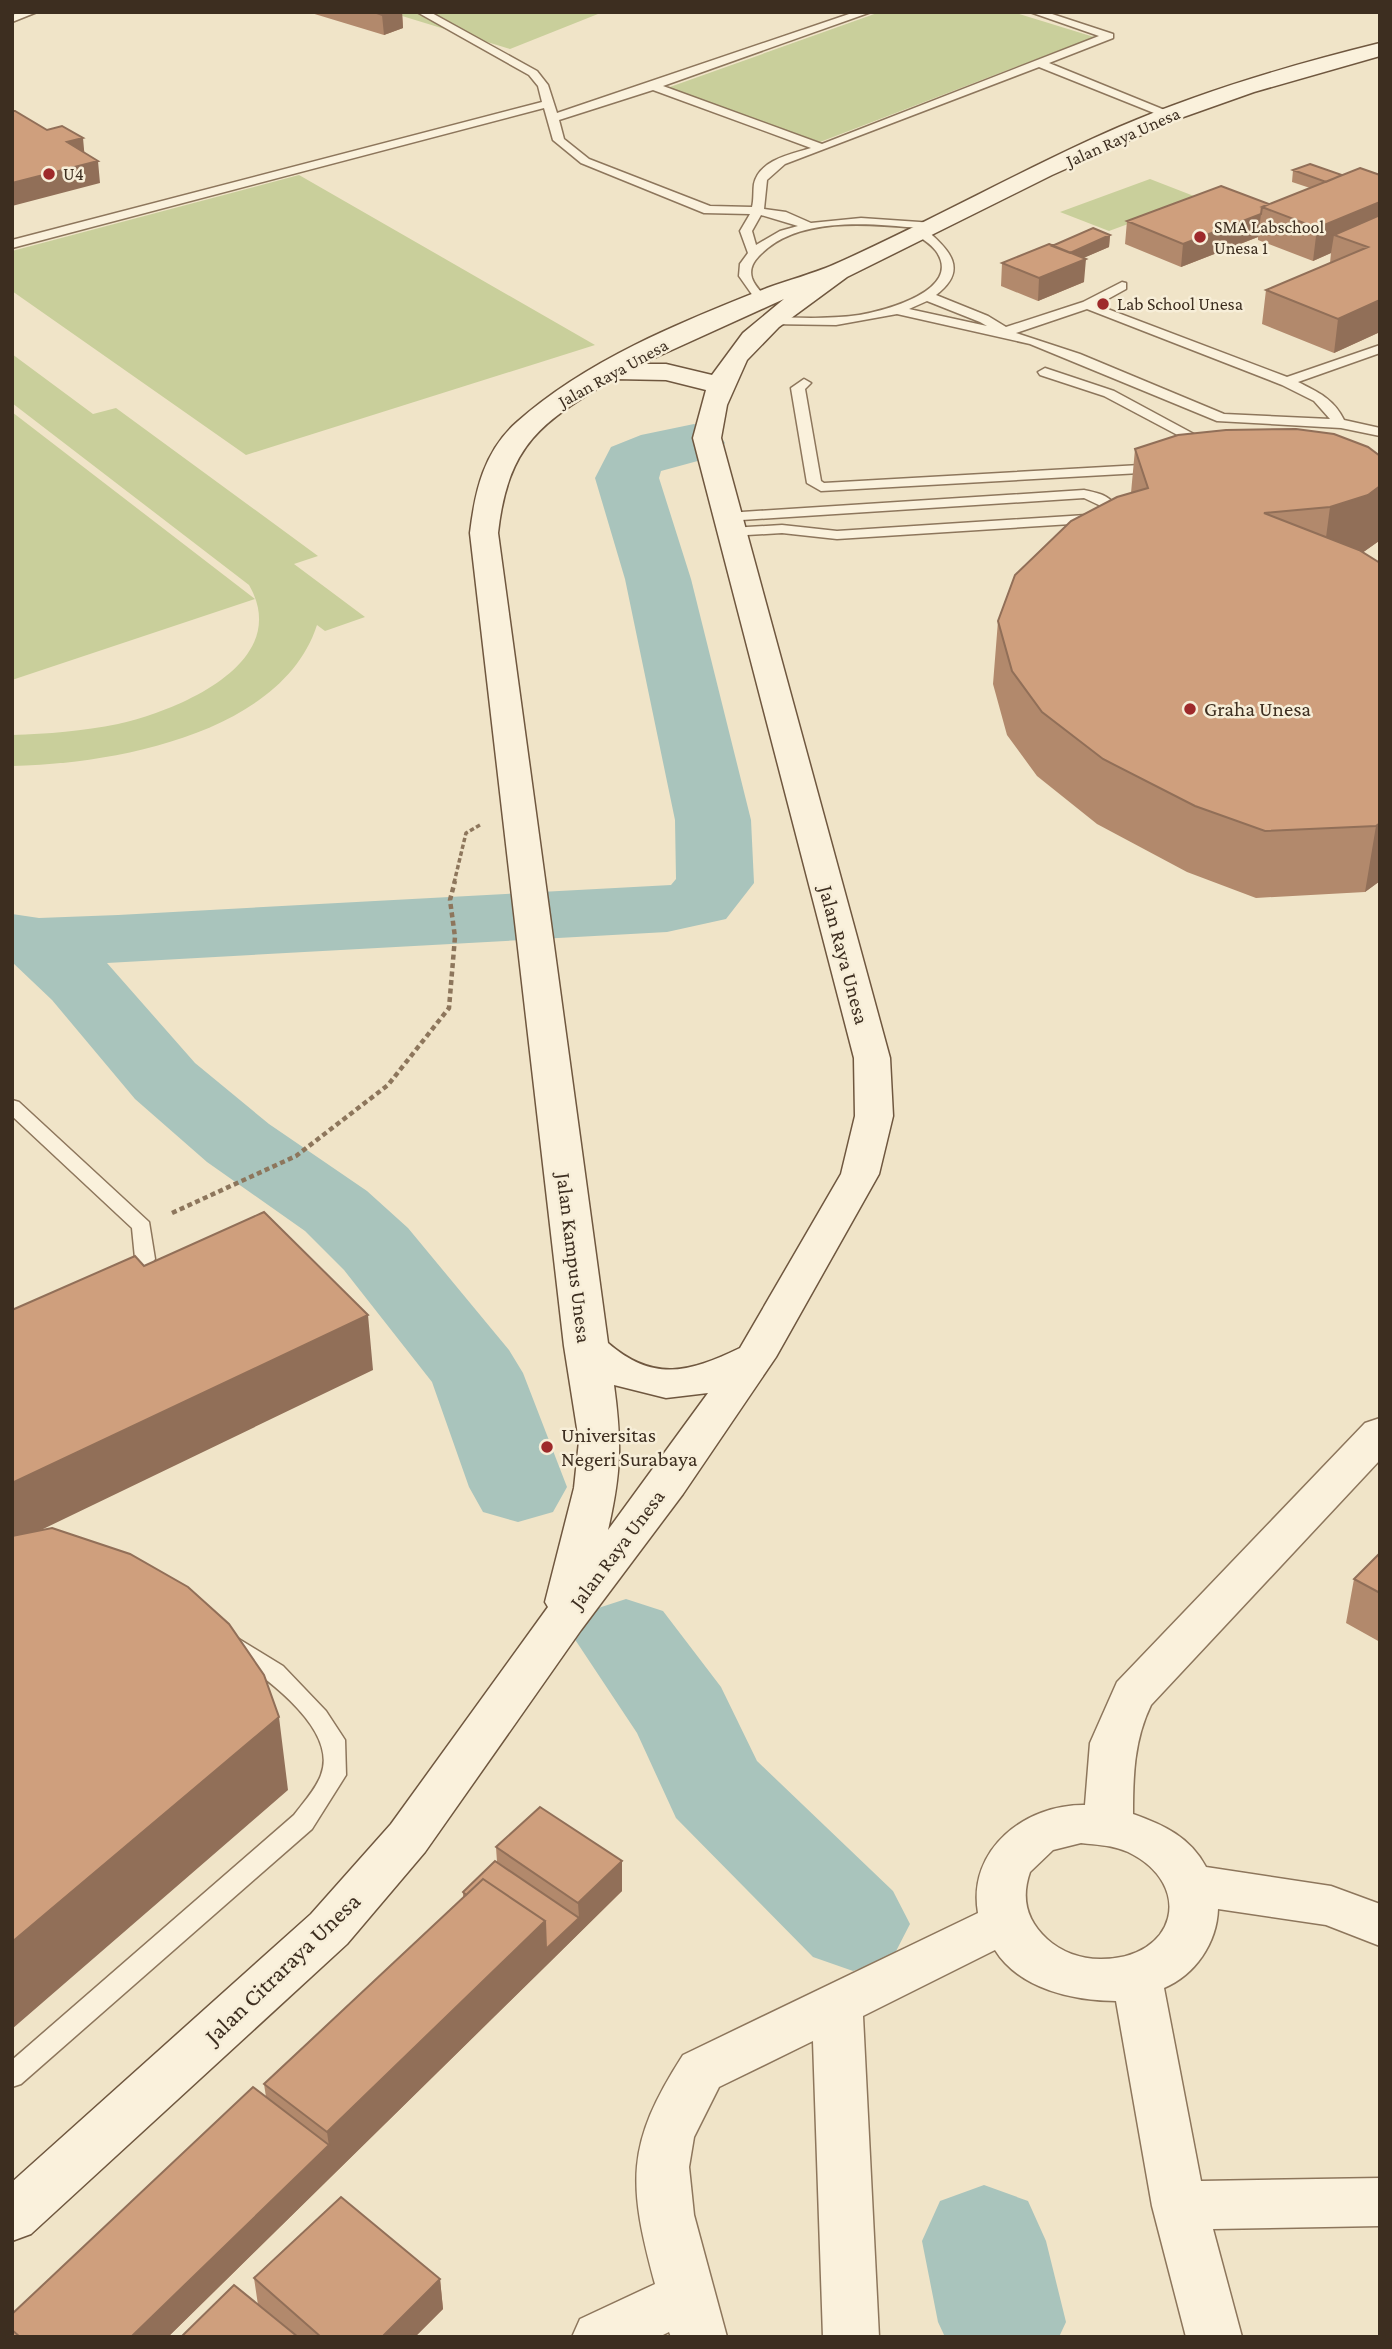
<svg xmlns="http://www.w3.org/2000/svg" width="1392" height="2349" font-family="'Crimson Pro',serif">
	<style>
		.green { fill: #c9cf9b }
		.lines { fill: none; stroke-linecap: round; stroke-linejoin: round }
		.river { fill: #a9c4bc; fill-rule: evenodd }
		.lane-casing { stroke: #8d765c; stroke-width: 3 }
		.street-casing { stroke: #8d765c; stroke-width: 3 }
		.secondary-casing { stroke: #6f573f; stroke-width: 3 }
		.path-far1 { stroke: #8d765c; stroke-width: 3.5; stroke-dasharray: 4.5 2.5; stroke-linecap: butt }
		.path { stroke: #8d765c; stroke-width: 4.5; stroke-dasharray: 5 3.5; stroke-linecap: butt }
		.lane { fill: #faf1dc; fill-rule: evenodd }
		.street { fill: #faf1dc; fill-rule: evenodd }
		.secondary { fill: #faf1dc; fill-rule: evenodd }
		.wall { fill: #b2896c }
		.shaded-wall { fill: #916f58 }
		.building { fill: #cf9f7d; stroke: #916f58; stroke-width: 2 }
		.poi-dot { fill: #9e2a2b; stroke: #f7eed8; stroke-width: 2.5 }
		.labels { text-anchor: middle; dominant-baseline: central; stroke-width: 5; stroke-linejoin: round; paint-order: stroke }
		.far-street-label { font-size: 18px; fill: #3d2e20; stroke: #f7eed8 }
		.far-poi-label { font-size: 18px; fill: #3d2e20; stroke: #f7eed8; text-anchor: start }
		.poi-label { font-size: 21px; fill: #3d2e20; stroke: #f7eed8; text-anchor: start }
		.street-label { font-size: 21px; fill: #3d2e20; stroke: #f7eed8 }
		.near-street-label { font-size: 24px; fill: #3d2e20; stroke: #f7eed8 }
	</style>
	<rect width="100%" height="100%" fill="#f0e4c8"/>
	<path class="green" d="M 389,12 L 603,12 L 510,49 Z
		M 880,12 L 1013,12 L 1094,37 L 820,142 L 667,88 Z
		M 299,175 L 595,345 L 246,455 L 12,291 L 12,251 Z
		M 1150,179 L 1199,198 L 1109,231 L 1060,212 Z
		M 12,354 L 93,414 L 116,408 L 318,556 L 294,564 L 365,617 L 325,631 L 317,625 C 282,734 112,764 12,766 L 12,735 C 48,734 83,731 118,724 C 177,711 294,663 249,585 L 12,403 Z
		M 12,412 L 255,599 L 12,680 Z"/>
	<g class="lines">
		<path class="river" d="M 694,424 L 716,430 L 725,443 L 716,456 L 661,471 L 659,478 L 691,579 L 751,820 L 754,883 L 726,919 L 667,932 L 107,963 L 195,1063 L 269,1124 L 367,1191 L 408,1228 L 509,1350 L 523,1373 L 567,1487 L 553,1512 L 518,1522 L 483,1512 L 469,1487 L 432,1382 L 344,1270 L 305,1231 L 207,1162 L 135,1099 L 52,1000 L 12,962 L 12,914 L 39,918 L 118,915 L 671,885 L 676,879 L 675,820 L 625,579 L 595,478 L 611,447 L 641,435 Z
			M 626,1599 L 663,1611 L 721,1687 L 757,1761 L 893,1891 L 910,1924 L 893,1957 L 853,1971 L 813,1957 L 676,1818 L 637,1733 L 574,1638 L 589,1611 Z
			M 984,2185 L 1028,2201 L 1046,2241 L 1066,2322 L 1059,2337 L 945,2337 L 938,2322 L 922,2241 L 940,2201 Z"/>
		<defs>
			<path id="lane" d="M 21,12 L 37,12 L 12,22 L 12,15 Z
				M 417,12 L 430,12 L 537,71 L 548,85 L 557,113 L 855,12 L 871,12 L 663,86 L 822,144 L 1099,36 L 1030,12 L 1046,12 L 1113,34 L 1113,38 L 1049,63 L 1172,113 L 1172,117 L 1164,117 L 1039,67 L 785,164 L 767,180 L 764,209 L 786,212 L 811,223 L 861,218 L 934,223 L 934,229 L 925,229 C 950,250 969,270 936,295 L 988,316 L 1006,327 L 1083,302 L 1122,282 L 1126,283 L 1126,289 L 1097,305 L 1287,377 L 1380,345 L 1380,353 L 1298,382 C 1318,392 1334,399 1344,420 L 1380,428 L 1380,436 L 1341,428 L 1217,421 L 1030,344 L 897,314 L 836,325 L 768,324 L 768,318 L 772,317 C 801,318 830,319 859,315 C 884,311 964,290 936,251 C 931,244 922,239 916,234 L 917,228 C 868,223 798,217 761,254 C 754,261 749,268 752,278 C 755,287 763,293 768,300 L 758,303 L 739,276 L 740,264 L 748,253 L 740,231 L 750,214 L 704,213 L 581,163 L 553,140 L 544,108 L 12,248 L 12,240 L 542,102 L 538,86 L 529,75 ZM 653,90 L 811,148 C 791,154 759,160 754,184 C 753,191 754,200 752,207 L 710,206 L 589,159 L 564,139 L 559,120 ZM 761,215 L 798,226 L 780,231 L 756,245 L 752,231 ZM 927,301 L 980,322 L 987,326 L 909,309 ZM 1087,309 L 1282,385 L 1314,401 L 1330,419 L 1224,414 L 1080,354 L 1016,333 Z
				M 1045,368 L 1114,391 L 1216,446 L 1204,449 L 1104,396 L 1040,375 L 1038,372 Z
				M 804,379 L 811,383 L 805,389 L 821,481 L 824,483 L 1158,464 L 1165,468 L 1158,472 L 821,491 L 807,483 L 791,388 Z
				M 1084,490 C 1097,493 1107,494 1115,505 L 1108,517 L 1087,523 L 837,539 L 782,533 L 730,536 L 723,532 L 730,528 L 782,525 L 837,531 L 1086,515 L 1098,511 L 1101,506 L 1084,498 L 727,521 L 720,517 L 727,513 Z
				M 12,1100 L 19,1102 L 149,1222 L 155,1259 L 134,1288 L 120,1288 L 117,1283 L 135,1258 L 132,1228 L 12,1116 Z
				M 229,1633 L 283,1666 L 326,1711 L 345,1740 L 346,1775 L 312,1829 L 21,2084 L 12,2087 L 12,2060 L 294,1815 C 303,1803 316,1789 321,1775 C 340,1726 255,1670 221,1648 L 218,1642 L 221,1636 Z"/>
			<path id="street" d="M 1380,1418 L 1380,1460 L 1151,1705 C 1134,1740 1133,1776 1133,1814 C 1164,1825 1190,1837 1206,1867 L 1331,1886 L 1380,1904 L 1380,1946 L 1326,1925 L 1218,1909 C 1217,1943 1195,1975 1164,1988 L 1201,2181 L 1380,2178 L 1380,2226 L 1213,2229 L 1242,2337 L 1186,2337 L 1152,2206 L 1116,2001 C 1074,2001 1019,1989 995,1950 L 863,2016 L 879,2337 L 823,2337 L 813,2041 L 719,2087 L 694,2137 L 689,2167 L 694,2215 L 727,2337 L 671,2337 L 669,2332 L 659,2337 L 572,2337 L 580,2319 L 655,2284 C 628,2184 625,2145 683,2055 L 978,1913 C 967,1849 1026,1804 1085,1805 L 1090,1743 L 1117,1682 L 1365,1423 ZM 1081,1843 C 1097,1845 1113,1845 1128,1852 C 1196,1885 1176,1960 1100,1959 C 1081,1959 1061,1952 1047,1939 C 1026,1920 1021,1898 1030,1872 L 1053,1850 Z"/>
			<path id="secondary" d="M 1380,43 L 1380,56 L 1254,92 L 1175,120 L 1052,175 L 847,277 L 779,327 L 747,360 L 727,405 L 721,438 L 890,1058 L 893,1116 L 879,1174 L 776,1357 L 683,1494 L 581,1630 L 425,1852 L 347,1944 L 31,2234 L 12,2241 L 12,2182 L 311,1914 L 391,1824 L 548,1607 L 545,1602 L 574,1488 L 579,1441 L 564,1346 L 470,533 C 475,491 484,451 517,422 C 586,360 681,322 767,288 C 789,280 812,274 833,265 C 930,222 1022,169 1119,127 C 1203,91 1291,65 1380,43 ZM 784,299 L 743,333 L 712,375 L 666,364 L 641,364 ZM 614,379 L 666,380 L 706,390 L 693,438 L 854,1058 L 855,1116 L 841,1174 L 740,1348 C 690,1372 654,1383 608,1343 L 498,533 C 508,444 541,422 614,379 ZM 614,1385 L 666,1398 L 708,1393 L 608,1530 C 621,1473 622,1444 614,1385 Z"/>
		</defs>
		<use href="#lane" class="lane-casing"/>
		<use href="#street" class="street-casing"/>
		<use href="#secondary" class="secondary-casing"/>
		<path class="path-far1" d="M 454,883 L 466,833 L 480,825"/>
		<path class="path" d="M 172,1213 L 296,1156 L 388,1085 L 449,1008 L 455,937 L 450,900 L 455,881"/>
		<use href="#lane" class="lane"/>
		<use href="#street" class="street"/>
		<use href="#secondary" class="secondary"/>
	</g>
	<path class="wall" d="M 308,12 L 402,12 L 403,28 L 384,35 Z
		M 1360,168 L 1380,332 L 1334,353 L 1262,324 L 1266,290 L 1330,263 L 1331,253 L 1313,261 L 1258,240 L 1258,237 L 1181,267 L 1125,244 L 1127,221 L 1269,204 L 1310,188 L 1292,182 L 1293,170 L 1342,175 Z
		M 1110,235 L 1109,247 L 1083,258 L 1084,282 L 1038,301 L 1001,286 L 1002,263 L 1052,246 Z
		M 1135,449 L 1380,456 L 1380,533 L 1379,541 L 1363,552 L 1380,563 L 1380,881 L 1365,892 L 1256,898 L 1187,872 L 1097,824 L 1037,776 L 1007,735 L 993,684 L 998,621 L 1131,493 Z
		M 1380,1553 L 1380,1642 L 1346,1623 L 1354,1579 Z
		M 496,1847 L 622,1861 L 622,1891 L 168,2337 L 12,2337 L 266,2097 L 264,2084 L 463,1898 L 463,1892 L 497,1862 Z
		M 254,2278 L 440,2279 L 443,2309 L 415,2337 L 181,2337 L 258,2305 Z"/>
	<path class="shaded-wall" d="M 389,12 L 402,12 L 403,28 L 384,35 L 382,15 Z
		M 83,138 L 85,160 L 67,142 Z
		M 98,161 L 100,183 L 12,206 L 12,183 Z
		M 1380,202 L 1380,233 L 1334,235 L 1331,253 L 1313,261 L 1317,228 Z
		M 1261,214 L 1258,237 L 1181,267 L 1183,244 Z
		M 1110,235 L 1109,247 L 1065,266 L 1065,254 Z
		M 1086,259 L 1084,282 L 1038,301 L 1039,278 Z
		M 1380,300 L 1380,332 L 1334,353 L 1338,319 Z
		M 1380,486 L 1380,533 L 1379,541 L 1358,556 L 1322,568 L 1330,507 Z
		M 1380,823 L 1380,881 L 1365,892 L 1376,826 Z
		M 368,1315 L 373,1370 L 12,1544 L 12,1483 Z
		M 279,1717 L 288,1790 L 12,2029 L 12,1942 Z
		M 622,1861 L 622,1891 L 547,1965 L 546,1949 L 579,1918 L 578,1903 Z
		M 545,1921 L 547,1965 L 333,2175 L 327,2132 Z
		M 329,2145 L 333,2175 L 168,2337 L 131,2337 Z
		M 440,2279 L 443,2309 L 415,2337 L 382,2337 Z"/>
	<path class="building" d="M 374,12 L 389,12 L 382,15 Z
		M 12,111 L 15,111 L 47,130 L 62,126 L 83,138 L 67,142 L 98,161 L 12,183 Z
		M 1310,164 L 1342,175 L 1326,182 L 1293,170 Z
		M 1360,168 L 1380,175 L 1380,202 L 1317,228 L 1262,207 Z
		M 1221,186 L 1269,204 L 1262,207 L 1261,214 L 1183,244 L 1127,221 Z
		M 1380,215 L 1380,300 L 1338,319 L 1266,290 L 1368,247 L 1334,235 Z
		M 1093,228 L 1110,235 L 1070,253 L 1052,246 Z
		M 1049,244 L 1086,259 L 1039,278 L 1002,263 Z
		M 1296,429 L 1334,434 L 1368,447 L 1380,456 L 1380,486 L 1368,495 L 1330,507 L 1264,513 L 1359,550 L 1380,563 L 1380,823 L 1376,826 L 1265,831 L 1195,806 L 1103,759 L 1042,712 L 1012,671 L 998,621 L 1015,575 L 1071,521 L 1117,497 L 1148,488 L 1135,449 L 1178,435 L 1226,430 Z
		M 264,1212 L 368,1315 L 12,1483 L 12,1310 L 135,1256 L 144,1266 Z
		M 52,1528 L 130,1554 L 188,1587 L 229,1624 L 264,1675 L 279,1717 L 12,1942 L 12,1536 Z
		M 1380,1553 L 1380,1593 L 1354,1579 Z
		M 540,1807 L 622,1861 L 578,1903 L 496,1847 Z
		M 495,1861 L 579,1918 L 546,1949 L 545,1921 L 483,1879 L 466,1895 L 463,1892 Z
		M 483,1879 L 545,1921 L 327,2132 L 264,2084 Z
		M 253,2087 L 329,2145 L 131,2337 L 20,2337 L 12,2330 L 12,2314 Z
		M 341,2197 L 440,2279 L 382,2337 L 321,2337 L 254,2278 Z
		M 234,2285 L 298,2337 L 181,2337 Z
		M 12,2330 L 20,2337 L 12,2337 Z"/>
	<g class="poi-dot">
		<circle cx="49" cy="174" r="7"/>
		<circle cx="1200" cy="237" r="7"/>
		<circle cx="1103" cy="304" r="7"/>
		<circle cx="1190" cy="709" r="7"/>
		<circle cx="547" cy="1447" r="7"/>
	</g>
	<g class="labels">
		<g class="far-street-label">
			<text transform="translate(1123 137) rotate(-24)">Jalan Raya Unesa</text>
			<text transform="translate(613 373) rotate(-29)">Jalan Raya Unesa</text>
		</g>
		<g class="far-poi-label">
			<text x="63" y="174">U4</text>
			<text x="1214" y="227">SMA Labschool<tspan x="1214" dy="21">Unesa 1</tspan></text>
			<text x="1117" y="304">Lab School Unesa</text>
		</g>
		<g class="poi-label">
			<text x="1204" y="709">Graha Unesa</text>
			<text x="561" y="1435">Universitas<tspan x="561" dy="24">Negeri Surabaya</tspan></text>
		</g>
		<g class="street-label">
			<text transform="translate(844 955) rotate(75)">Jalan Raya Unesa</text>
			<text transform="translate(574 1258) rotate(83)">Jalan Kampus Unesa</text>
			<text transform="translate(617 1549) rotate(-53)">Jalan Raya Unesa</text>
		</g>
		<g class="near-street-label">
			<text transform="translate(282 1968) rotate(-44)">Jalan Citraraya Unesa</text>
		</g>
	</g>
	<rect width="1392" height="2349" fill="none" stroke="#3d2e20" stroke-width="28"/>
</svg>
